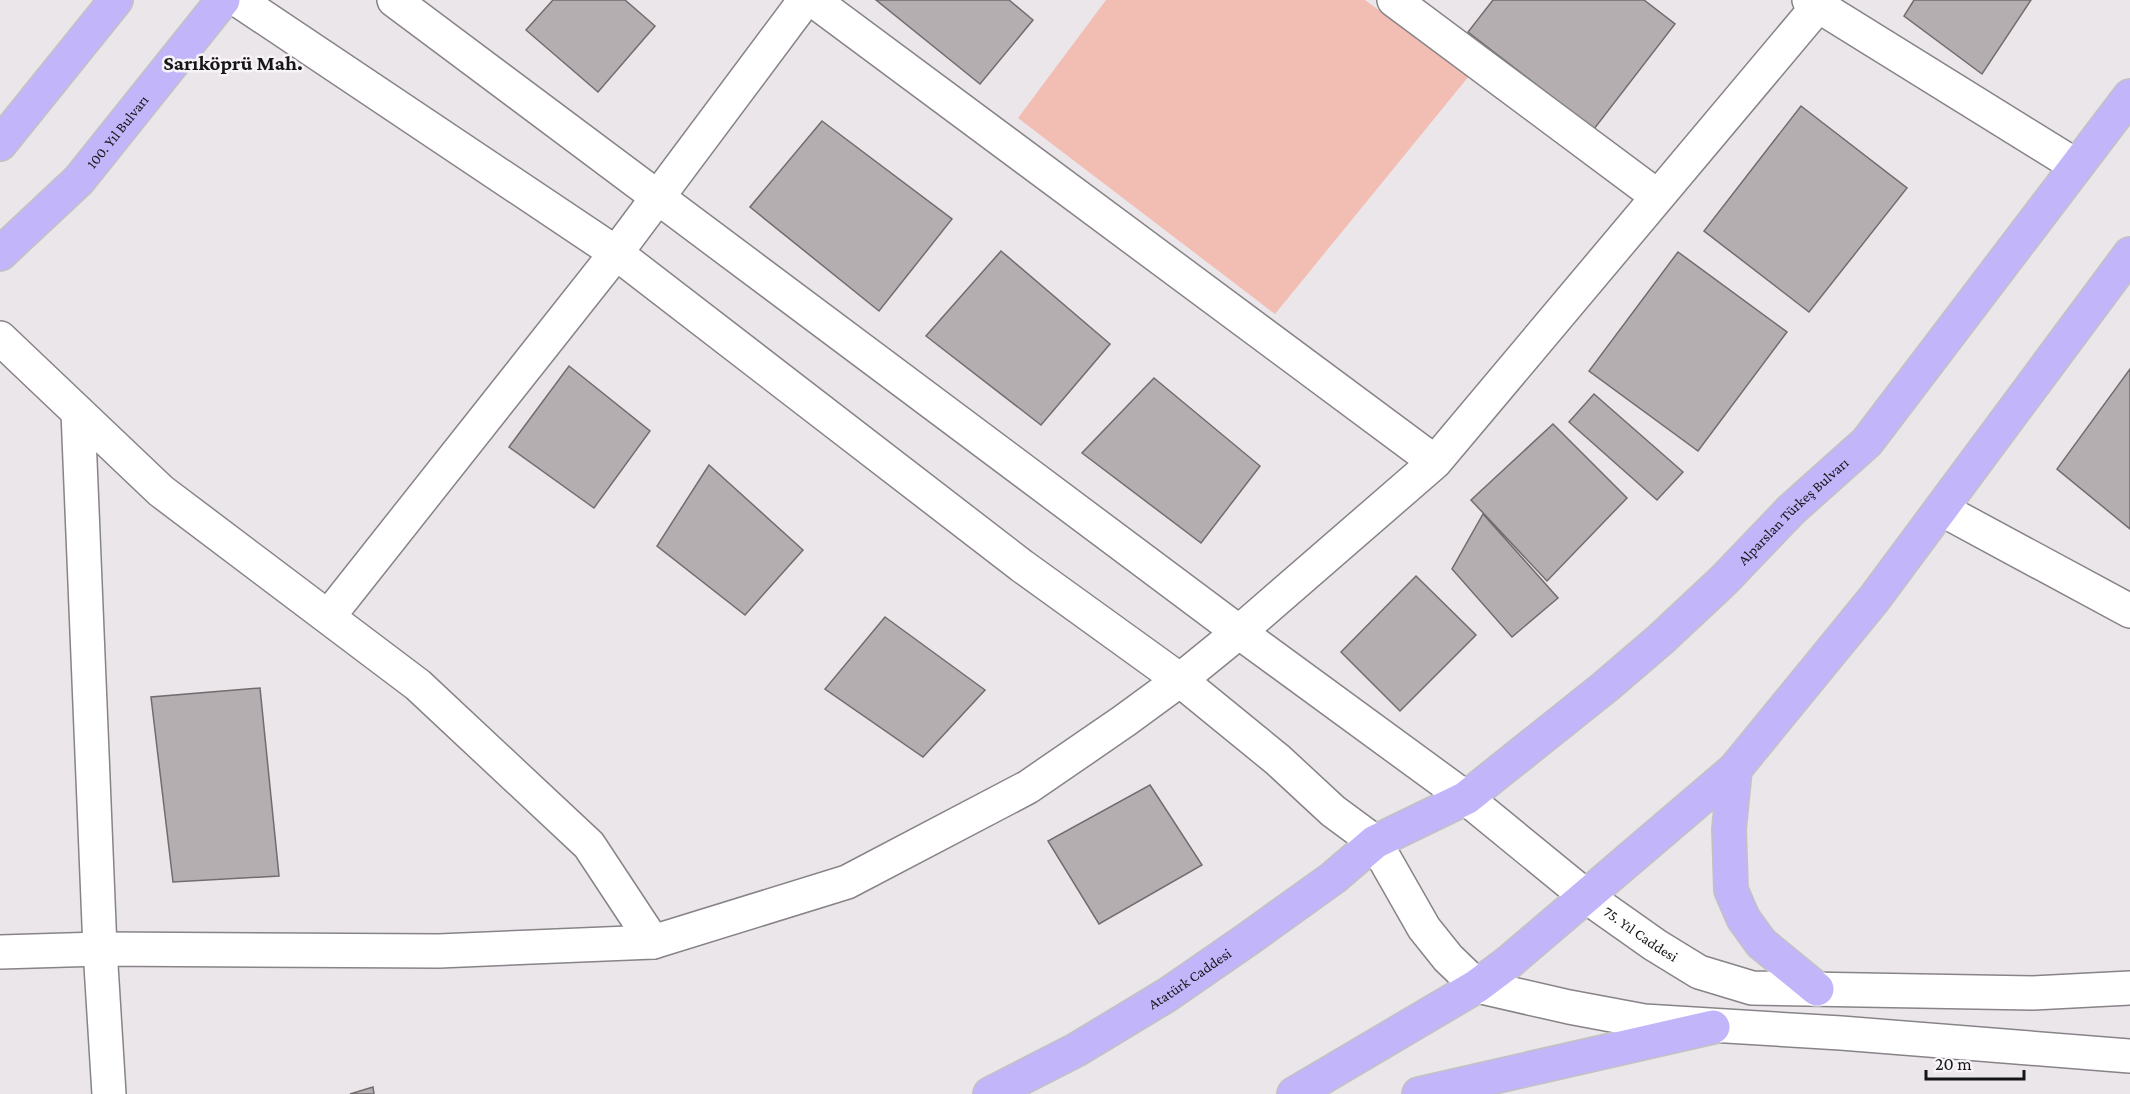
<svg xmlns="http://www.w3.org/2000/svg" width="2130" height="1094" font-family="'Crimson Pro',serif">
	<style>
		.green { fill: #f2bdb3 }
		.building { fill: #b5aeb0; stroke: #726c6e; stroke-width: 1.5 }
		.lines { fill: none; stroke-linecap: round; stroke-linejoin: round }
		.minor-casing { stroke: #878388; stroke-width: 36 }
		.tertiary-casing { stroke: #878388; stroke-width: 36 }
		.primary-casing { stroke: #c3c2c3; stroke-width: 36 }
		.minor { stroke: #fff; stroke-width: 33 }
		.tertiary { stroke: #fff; stroke-width: 33 }
		.primary { stroke: #c3b5fa; stroke-width: 33 }
		.labels { text-anchor: middle; dominant-baseline: central; stroke-width: 5; stroke-linejoin: round; paint-order: stroke }
		.street-label { font-size: 15px; fill: #171617; stroke: #f7f3f8 }
		.district-label { font-size: 21px; font-weight: bold; fill: #171617; stroke: #f7f3f8 }
	</style>
	<rect width="100%" height="100%" fill="#eae6ea"/>
	<path class="green" d="M 1106,0 L 1365,0 L 1469,76 L 1275,314 L 1018,118 Z"/>
	<path class="building" d="M 553,0 L 625,0 L 655,26 L 598,92 L 526,30 Z
		M 876,0 L 1009,0 L 1033,20 L 980,84 Z
		M 1493,0 L 1644,0 L 1675,24 L 1594,129 L 1468,32 Z
		M 1914,0 L 2031,0 L 1982,74 L 1904,16 Z
		M 1801,106 L 1907,188 L 1809,312 L 1704,231 Z
		M 822,121 L 952,219 L 879,311 L 750,207 Z
		M 1001,251 L 1110,344 L 1041,425 L 926,336 Z
		M 1678,252 L 1787,332 L 1698,451 L 1589,371 Z
		M 569,366 L 650,431 L 594,508 L 509,447 Z
		M 2130,369 L 2130,529 L 2057,469 Z
		M 1154,378 L 1260,466 L 1201,543 L 1082,453 Z
		M 1594,394 L 1683,472 L 1657,500 L 1569,422 Z
		M 1553,424 L 1627,498 L 1547,581 L 1471,500 Z
		M 709,465 L 803,550 L 745,615 L 657,546 Z
		M 1483,514 L 1558,598 L 1512,637 L 1452,569 Z
		M 1416,576 L 1476,635 L 1400,711 L 1341,652 Z
		M 885,617 L 985,690 L 923,757 L 825,689 Z
		M 260,688 L 279,876 L 173,882 L 151,697 Z
		M 1150,785 L 1202,865 L 1099,924 L 1048,841 Z
		M 373,1087 L 374,1094 L 350,1094 Z"/>
	<g class="lines">
		<defs>
			<path id="minor" d="M 813,0 L 1435,462
				M 1394,0 L 1657,196
				M 1809,0 L 2075,165
				M 0,338 L 161,491 L 418,685 L 589,845 L 653,942
				M 78,412 L 100,949 L 109,1094
				M 1941,509 L 2130,611
				M 328,617 L 616,253 L 805,0
				M 1239,632 L 1435,462 L 1823,0"/>
			<g id="tertiary">
				<path d="M 238,0 L 616,253 L 1022,566 L 1180,680 L 1278,760 L 1333,811 L 1375,842 L 1424,928 L 1448,958 L 1477,986 L 1569,1007 L 1644,1021 L 1841,1033 L 2130,1056"/>
				<path id="s1" d="M 394,0 L 1239,632 L 1466,798 L 1587,897 L 1655,945 L 1699,972 L 1752,988 L 2033,993 L 2130,988"/>
				<path d="M 0,952 L 100,949 L 439,951 L 653,942 L 847,882 L 1028,787 L 1124,721 L 1180,680 L 1239,632"/>
			</g>
			<g id="primary">
				<path d="M 0,144 L 116,0"/>
				<path id="s2" d="M 0,254 L 79,180 L 223,0"/>
				<path d="M 1735,769 L 1729,829 L 1731,890 L 1743,918 L 1761,943 L 1817,989"/>
				<path id="s3" d="M 990,1094 L 1076,1050 L 1167,995 L 1248,939 L 1333,878 L 1375,842 L 1466,798 L 1605,687 L 1661,639 L 1724,580 L 1791,510 L 1867,442 L 2130,96"/>
				<path d="M 1294,1094 L 1477,986 L 1509,962 L 1735,769 L 1874,599 L 2130,254"/>
				<path d="M 1419,1094 L 1713,1027"/>
			</g>
		</defs>
		<use href="#minor" class="minor-casing"/>
		<use href="#tertiary" class="tertiary-casing"/>
		<use href="#primary" class="primary-casing"/>
		<use href="#minor" class="minor"/>
		<use href="#tertiary" class="tertiary"/>
		<use href="#primary" class="primary"/>
	</g>
	<g class="labels">
		<g class="street-label">
			<text stroke="none"><textPath href="#s2" startOffset="170">100. Yıl Bulvarı</textPath></text>
			<text stroke="none"><textPath href="#s3" startOffset="998">Alparslan Türkeş Bulvarı</textPath></text>
			<text stroke="none"><textPath href="#s1" startOffset="1558">75. Yıl Caddesi</textPath></text>
			<text stroke="none"><textPath href="#s3" startOffset="231">Atatürk Caddesi</textPath></text>
		</g>
		<g class="district-label">
			<text x="233" y="63">Sarıköprü Mah.</text>
		</g>
	</g>
	<path d="M1926 1070v9h98v-9" fill="none" stroke="#171617" stroke-width="3"/>
	<text x="1935" y="1070" font-size="18" fill="#171617" stroke="#f7f3f8" stroke-width="4.5" paint-order="stroke">20 m</text>
</svg>
